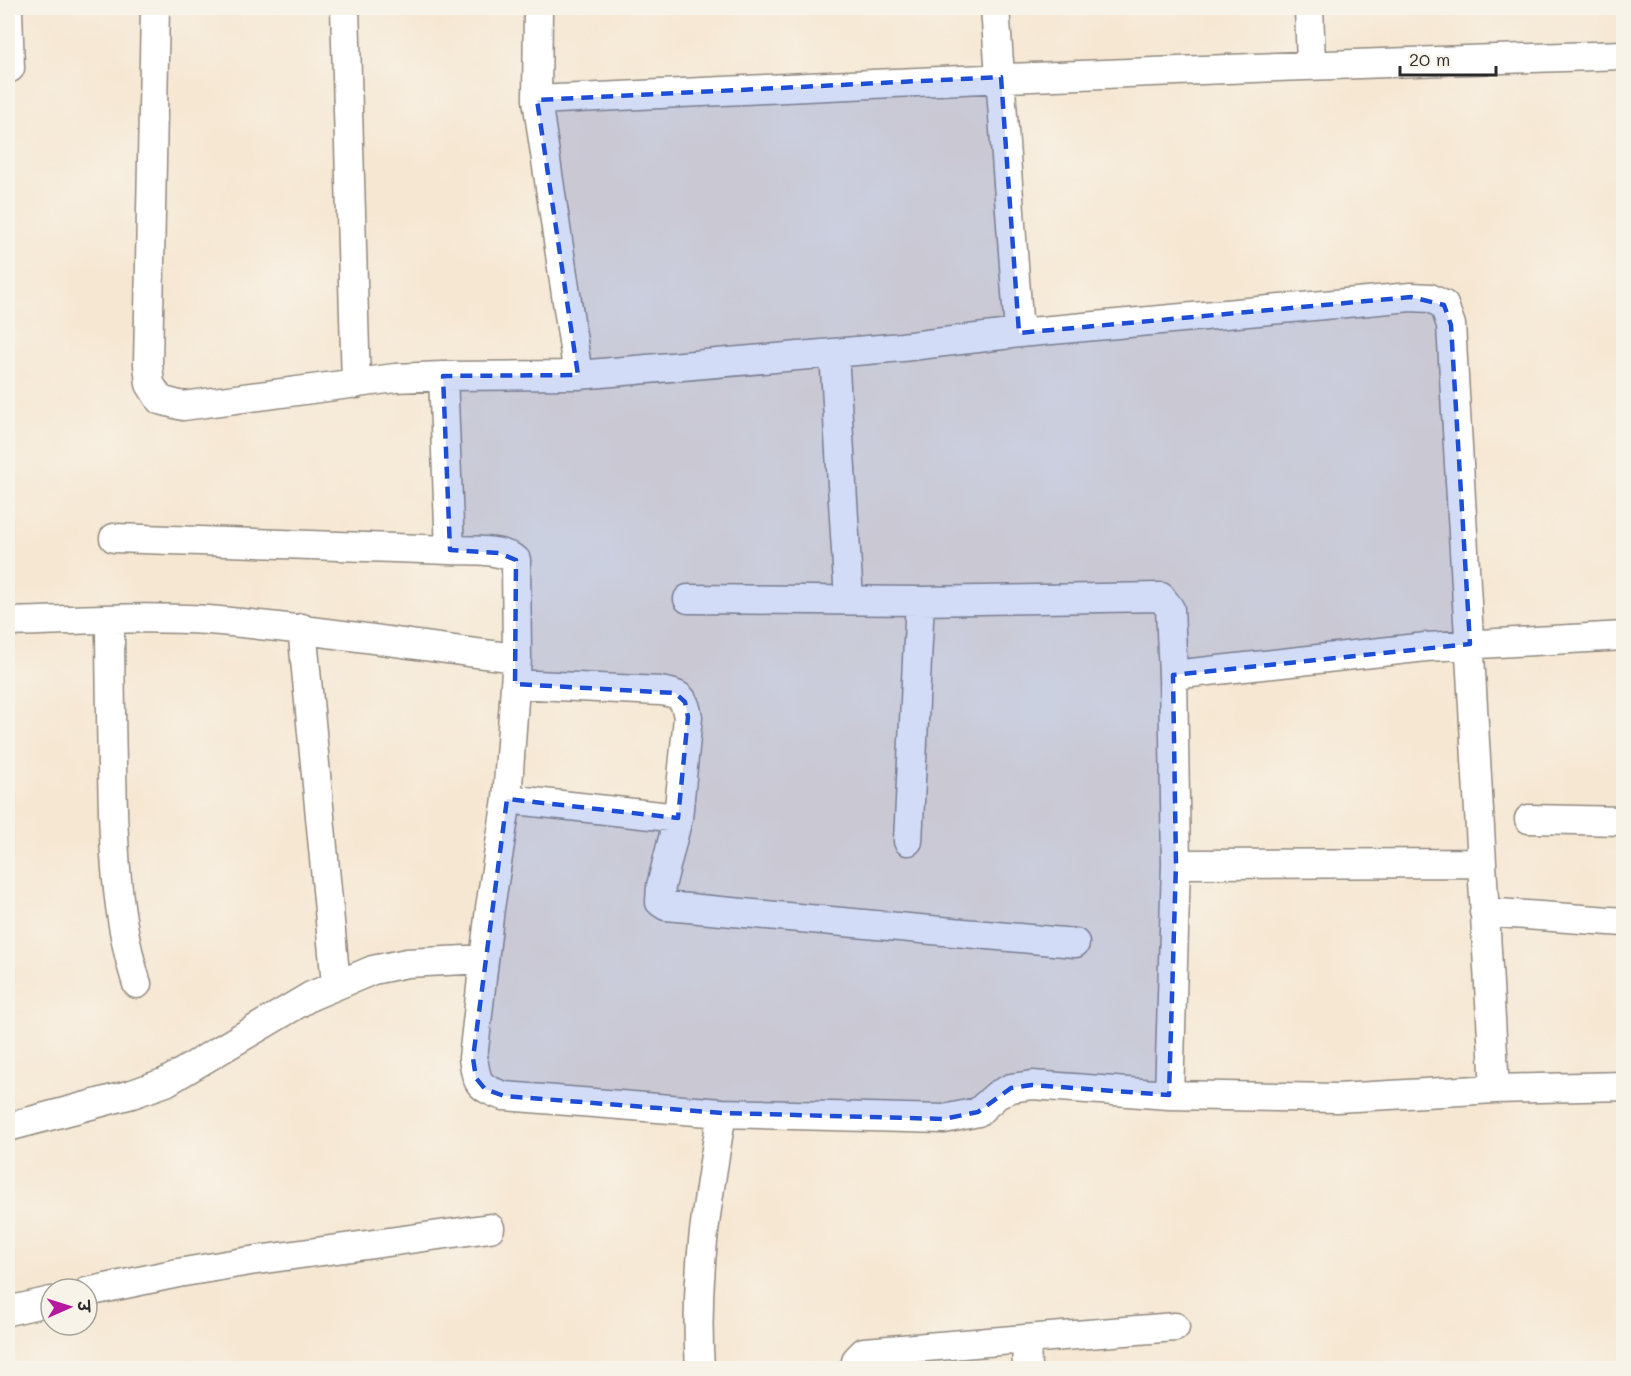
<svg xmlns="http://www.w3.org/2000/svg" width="1631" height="1376" font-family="Mali,'Playpen Sans Deva',sans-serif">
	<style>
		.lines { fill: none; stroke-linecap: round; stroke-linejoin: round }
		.minor-casing { stroke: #90897f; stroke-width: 31 }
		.minor { stroke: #fff; stroke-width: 28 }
		.marked { fill: #1d4ed8; fill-opacity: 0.2; stroke: #1d4ed8; stroke-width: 4.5; stroke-dasharray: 12 8; stroke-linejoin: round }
	</style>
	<rect width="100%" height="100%" fill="#f7f3e8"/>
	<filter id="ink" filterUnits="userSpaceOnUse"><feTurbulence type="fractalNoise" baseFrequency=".0167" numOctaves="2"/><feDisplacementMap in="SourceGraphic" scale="12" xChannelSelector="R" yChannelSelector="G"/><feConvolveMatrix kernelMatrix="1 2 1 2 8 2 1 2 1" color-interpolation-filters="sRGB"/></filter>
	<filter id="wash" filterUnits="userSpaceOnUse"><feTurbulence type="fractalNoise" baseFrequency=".008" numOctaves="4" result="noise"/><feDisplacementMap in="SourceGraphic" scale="24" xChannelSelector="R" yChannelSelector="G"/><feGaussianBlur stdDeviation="1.35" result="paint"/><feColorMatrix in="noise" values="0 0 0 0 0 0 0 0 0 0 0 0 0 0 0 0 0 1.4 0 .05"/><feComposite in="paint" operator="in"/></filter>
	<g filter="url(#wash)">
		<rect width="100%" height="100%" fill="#f6e7d3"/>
	</g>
	<g filter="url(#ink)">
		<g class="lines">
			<defs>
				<path id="minor" d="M 155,8 L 148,364 L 150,384 L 160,400 L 183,406 L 395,378 L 443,376 L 578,375 L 902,347 L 1019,333 L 1411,297 L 1430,298 L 1444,305 L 1451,325 L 1495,1089
					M 345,8 L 356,384
					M 538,8 L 537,100 L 578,375
					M 995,8 L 1019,333
					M 1309,8 L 1311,64
					M 8,12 L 10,68
					M 537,100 C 899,82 1261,66 1624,55
					M 834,353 L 849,600
					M 443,376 L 450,550
					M 114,538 L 450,550 C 471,551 498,548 516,560 L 517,658 L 507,799 L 490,908 L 473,1058 C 477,1084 478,1087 504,1096 L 722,1113 L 944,1119 L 978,1112 L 997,1095 L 1011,1088 L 1032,1085 L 1169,1095 L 1337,1098 L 1495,1089 L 1624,1086
					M 688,599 L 920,601 L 1161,597 L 1170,609 L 1173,675 L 1176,864 L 1169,1095
					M 110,619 C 110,668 111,717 112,766 C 113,838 115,915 137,984
					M 8,622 C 74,620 142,616 208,620 C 312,628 414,646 517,658
					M 302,628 L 336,984
					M 1173,675 L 1426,647 L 1624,636
					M 515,684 L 660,691 C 681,694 684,697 688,717 L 678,818 L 661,886 L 660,902 L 666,906 L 1075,943
					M 507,799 L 678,818
					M 1529,819 L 1624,821
					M 908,841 L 920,601
					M 1176,864 L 1481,863
					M 1484,912 L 1624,922
					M 8,1127 L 132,1094 L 166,1082 L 311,996 L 373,970 L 407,963 L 484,959
					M 87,1292 L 178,1273 L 250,1261 L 490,1228
					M 8,1311 L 51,1301
					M 1026,1339 L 1027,1368
					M 700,1368 C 694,1279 707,1201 722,1113
					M 854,1368 L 857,1359 L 864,1352 L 1175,1327"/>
			</defs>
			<use href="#minor" class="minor-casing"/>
			<use href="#minor" class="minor"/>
		</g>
	</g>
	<path class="marked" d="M 1001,77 L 1019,333 L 1411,297 L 1444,305 L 1451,325 L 1470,644 L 1173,675 L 1176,864 L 1169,1095 L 1032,1085 L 1011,1088 L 978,1112 L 944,1119 L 722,1113 L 504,1096 L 485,1089 L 476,1078 L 473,1058 L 507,799 L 678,818 L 688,717 L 685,702 L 675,693 L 515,684 L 516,560 L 499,553 L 450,550 L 443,376 L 578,375 L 537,100 Z"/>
	<rect width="1631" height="1376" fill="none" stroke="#f7f3e8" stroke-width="30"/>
	<g transform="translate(69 1307) rotate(87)"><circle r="28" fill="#f7f3e8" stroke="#a5a39c" stroke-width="1.5"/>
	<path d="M0-4.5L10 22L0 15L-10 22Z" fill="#b5179e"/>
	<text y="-9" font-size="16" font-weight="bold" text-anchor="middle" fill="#2b2b2b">उ</text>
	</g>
	<path d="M1400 66v9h96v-9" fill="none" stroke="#2b2b2b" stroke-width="3"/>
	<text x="1409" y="66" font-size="18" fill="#2b2b2b" stroke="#f7f3e8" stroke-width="4.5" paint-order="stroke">20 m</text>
</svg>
